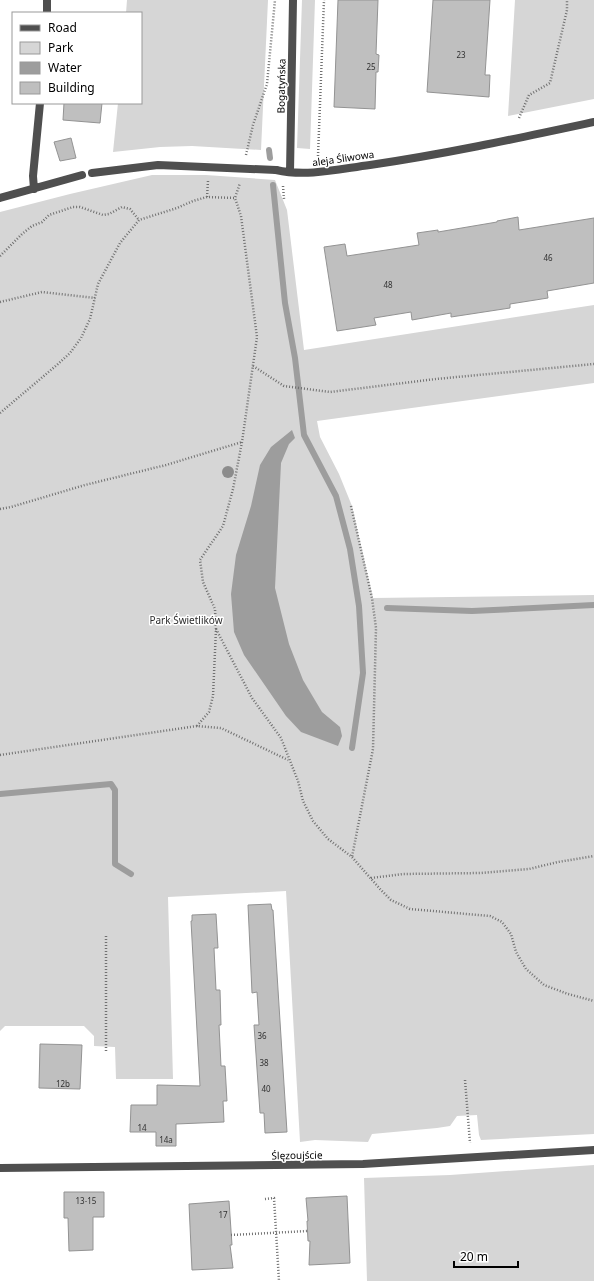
<svg xmlns="http://www.w3.org/2000/svg" width="594" height="1281" font-family="'Noto Sans',sans-serif">
	<style>
		.green { fill: #d6d6d6 }
		.water { fill: #9d9d9d }
		.lines { fill: none; stroke-linecap: round; stroke-linejoin: round }
		.stream { stroke: #9d9d9d; stroke-width: 6 }
		.building { fill: #bfbfbf; stroke: #939393 }
		.path { stroke: #717171; stroke-width: 2.5; stroke-dasharray: 1 2; stroke-linecap: butt }
		.service { stroke: #4f4f4f; stroke-width: 8 }
		.minor { stroke: #4f4f4f; stroke-width: 8 }
		.tree { fill: #8c8c8c }
		.labels { text-anchor: middle; dominant-baseline: central; stroke-width: 3; stroke-linejoin: round; paint-order: stroke }
		.number-label { font-size: 8px; fill: #303030 }
		.street-label { font-size: 10px; fill: #000; stroke: #fff }
		.park-label { font-size: 10px; fill: #2d2d2d; stroke: #fff }
	</style>
	<rect width="100%" height="100%" fill="#fff"/>
	<path class="green" d="M 127,0 L 268,0 L 261,150 L 192,146 L 160,147 L 113,152 L 118,103 L 141,103 L 141,13 L 126,13 Z
		M 302,0 L 315,0 L 310,149 L 297,148 Z
		M 515,0 L 594,0 L 594,99 L 508,116 Z
		M 152,175 L 206,175 L 275,180 L 287,210 L 304,350 L 594,305 L 594,383 L 317,421 L 320,437 L 339,474 L 352,506 L 373,598 L 594,595 L 594,1134 L 481,1140 L 479,1135 L 477,1115 L 457,1116 L 450,1126 L 437,1128 L 372,1134 L 368,1142 L 315,1140 L 300,1142 L 286,891 L 168,897 L 173,1079 L 116,1079 L 115,1047 L 94,1046 L 94,1036 L 84,1026 L 5,1026 L 0,1031 L 0,212 L 70,194 Z
		M 594,1165 L 594,1281 L 367,1281 L 364,1178 L 450,1175 Z"/>
	<path class="water" d="M 292,430 L 295,438 L 289,444 L 281,463 L 275,588 L 289,644 L 303,680 L 322,712 L 340,727 L 342,736 L 338,746 L 301,732 L 286,716 L 244,655 L 234,632 L 231,594 L 236,555 L 251,506 L 260,465 L 271,447 Z"/>
	<g class="lines">
		<path class="stream" d="M 269,150 L 270,158
			M 273,185 L 285,303 L 295,358 L 304,435 L 336,496 L 350,549 L 359,606 L 363,673 L 352,748
			M 387,608 L 472,611 L 594,605
			M 0,794 L 111,784 L 115,790 L 115,864 L 131,874"/>
	</g>
	<path class="building" d="M 338,0 L 378,0 L 376,54 L 379,55 L 378,72 L 376,72 L 375,109 L 334,107 Z
		M 433,0 L 490,0 L 485,75 L 490,75 L 489,97 L 427,92 Z
		M 64,103 L 102,103 L 100,123 L 63,120 Z
		M 71,138 L 76,158 L 60,161 L 54,142 Z
		M 518,217 L 519,230 L 594,218 L 594,283 L 547,291 L 548,298 L 510,304 L 510,308 L 451,317 L 451,313 L 412,320 L 411,312 L 374,318 L 376,325 L 337,331 L 324,247 L 345,244 L 347,256 L 419,245 L 417,233 L 438,230 L 438,232 L 497,222 L 497,221 Z
		M 271,904 L 272,910 L 273,910 L 287,1132 L 265,1133 L 264,1113 L 260,1113 L 254,1025 L 259,1025 L 257,992 L 252,993 L 248,905 Z
		M 216,914 L 218,948 L 214,948 L 216,990 L 220,990 L 221,1025 L 219,1025 L 221,1066 L 225,1066 L 227,1101 L 223,1101 L 224,1122 L 176,1124 L 176,1146 L 156,1146 L 156,1132 L 130,1132 L 131,1105 L 157,1105 L 157,1085 L 200,1086 L 191,921 L 192,921 L 192,915 Z
		M 40,1044 L 82,1045 L 80,1089 L 39,1088 Z
		M 64,1192 L 104,1192 L 104,1217 L 93,1217 L 93,1250 L 69,1251 L 68,1218 L 64,1218 Z
		M 347,1196 L 350,1263 L 309,1265 L 310,1241 L 308,1241 L 307,1221 L 308,1221 L 306,1198 Z
		M 229,1201 L 232,1245 L 230,1245 L 233,1268 L 192,1270 L 189,1204 Z"/>
	<g class="lines">
		<path class="path" d="M 519,118 L 529,95 L 550,83 L 567,10 L 567,0
			M 246,155 L 253,125 L 267,84 L 275,0
			M 318,156 L 324,0
			M 283,186 L 284,199
			M 207,197 L 208,181
			M 0,256 L 22,234 L 32,226 L 42,222 L 49,215 L 73,207 L 80,207 L 103,215 L 109,214 L 122,207 L 130,209 L 139,220
			M 0,302 L 42,292 L 95,298
			M 253,366 L 284,386 L 330,392 L 436,379 L 594,364
			M 0,413 L 58,364 L 70,353 L 81,338 L 90,319 L 98,284 L 120,243 L 139,220 L 177,208 L 193,201 L 207,197 L 235,198 L 240,183
			M 351,506 L 372,598 L 376,628 L 373,749 L 352,857
			M 0,509 L 11,507 L 85,485 L 166,465 L 242,442
			M 216,629 L 252,698 L 281,738 L 298,781 L 303,801 L 313,821 L 328,839 L 352,857 L 380,889 L 391,900 L 410,909 L 490,916 L 502,922 L 511,934 L 516,952 L 526,969 L 544,985 L 568,994 L 594,1001
			M 197,726 L 209,712 L 213,696 L 216,629 L 215,609 L 203,582 L 200,560 L 223,526 L 233,489 L 242,442 L 257,337 L 241,216 L 235,198
			M 0,755 L 197,726 L 221,728 L 288,760
			M 371,878 L 403,874 L 481,873 L 529,869 L 558,862 L 594,856
			M 106,1051 L 106,934
			M 465,1080 L 470,1143
			M 265,1199 L 274,1198 L 279,1281
			M 231,1235 L 308,1231"/>
		<path class="service" d="M 92,173 L 158,165 L 276,170"/>
		<path class="minor" d="M 47,13 L 47,0
			M 276,170 C 307,177 339,169 370,165 C 445,154 519,138 594,122
			M 290,172 L 293,0
			M 34,189 L 33,176 L 40,103
			M 0,198 L 82,175
			M 0,1168 L 363,1164 L 594,1150"/>
	</g>
	<circle class="tree" cx="228" cy="472" r="6"/>
	<g class="labels">
		<g class="number-label">
			<text x="461" y="54">23</text>
			<text x="371" y="66">25</text>
			<text x="548" y="257">46</text>
			<text x="388" y="284">48</text>
			<text x="262" y="1035">36</text>
			<text x="264" y="1062">38</text>
			<text x="63" y="1083">12b</text>
			<text x="266" y="1088">40</text>
			<text x="142" y="1127">14</text>
			<text x="166" y="1139">14a</text>
			<text x="86" y="1200">13-15</text>
			<text x="223" y="1214">17</text>
		</g>
		<g class="street-label">
			<text transform="translate(281 86) rotate(-89)">Bogatyńska</text>
			<text transform="translate(343 158) rotate(-8)">aleja Śliwowa</text>
			<text transform="translate(297 1155) rotate(-1)">Ślęzoujście</text>
		</g>
		<g class="park-label">
			<text x="186" y="620">Park Świetlików</text>
		</g>
	</g>
	<rect x="12" y="12" width="130" height="92" fill="#ffffff" stroke="#999999"/>
	<rect x="20" y="25" width="20" height="6" fill="#4f4f4f" stroke="#999999"/>
	<text x="48" y="32" font-size="12" fill="#000000">Road</text>
	<rect x="20" y="42" width="20" height="12" fill="#d6d6d6" stroke="#999999"/>
	<text x="48" y="52" font-size="12" fill="#000000">Park</text>
	<rect x="20" y="62" width="20" height="12" fill="#9d9d9d" stroke="#999999"/>
	<text x="48" y="72" font-size="12" fill="#000000">Water</text>
	<rect x="20" y="82" width="20" height="12" fill="#bfbfbf" stroke="#999999"/>
	<text x="48" y="92" font-size="12" fill="#000000">Building</text>
	<path d="M454 1261v6h64v-6" fill="none" stroke="#000000" stroke-width="2"/>
	<text x="460" y="1261" font-size="12" fill="#000000" stroke="#ffffff" stroke-width="3" paint-order="stroke">20 m</text>
</svg>
